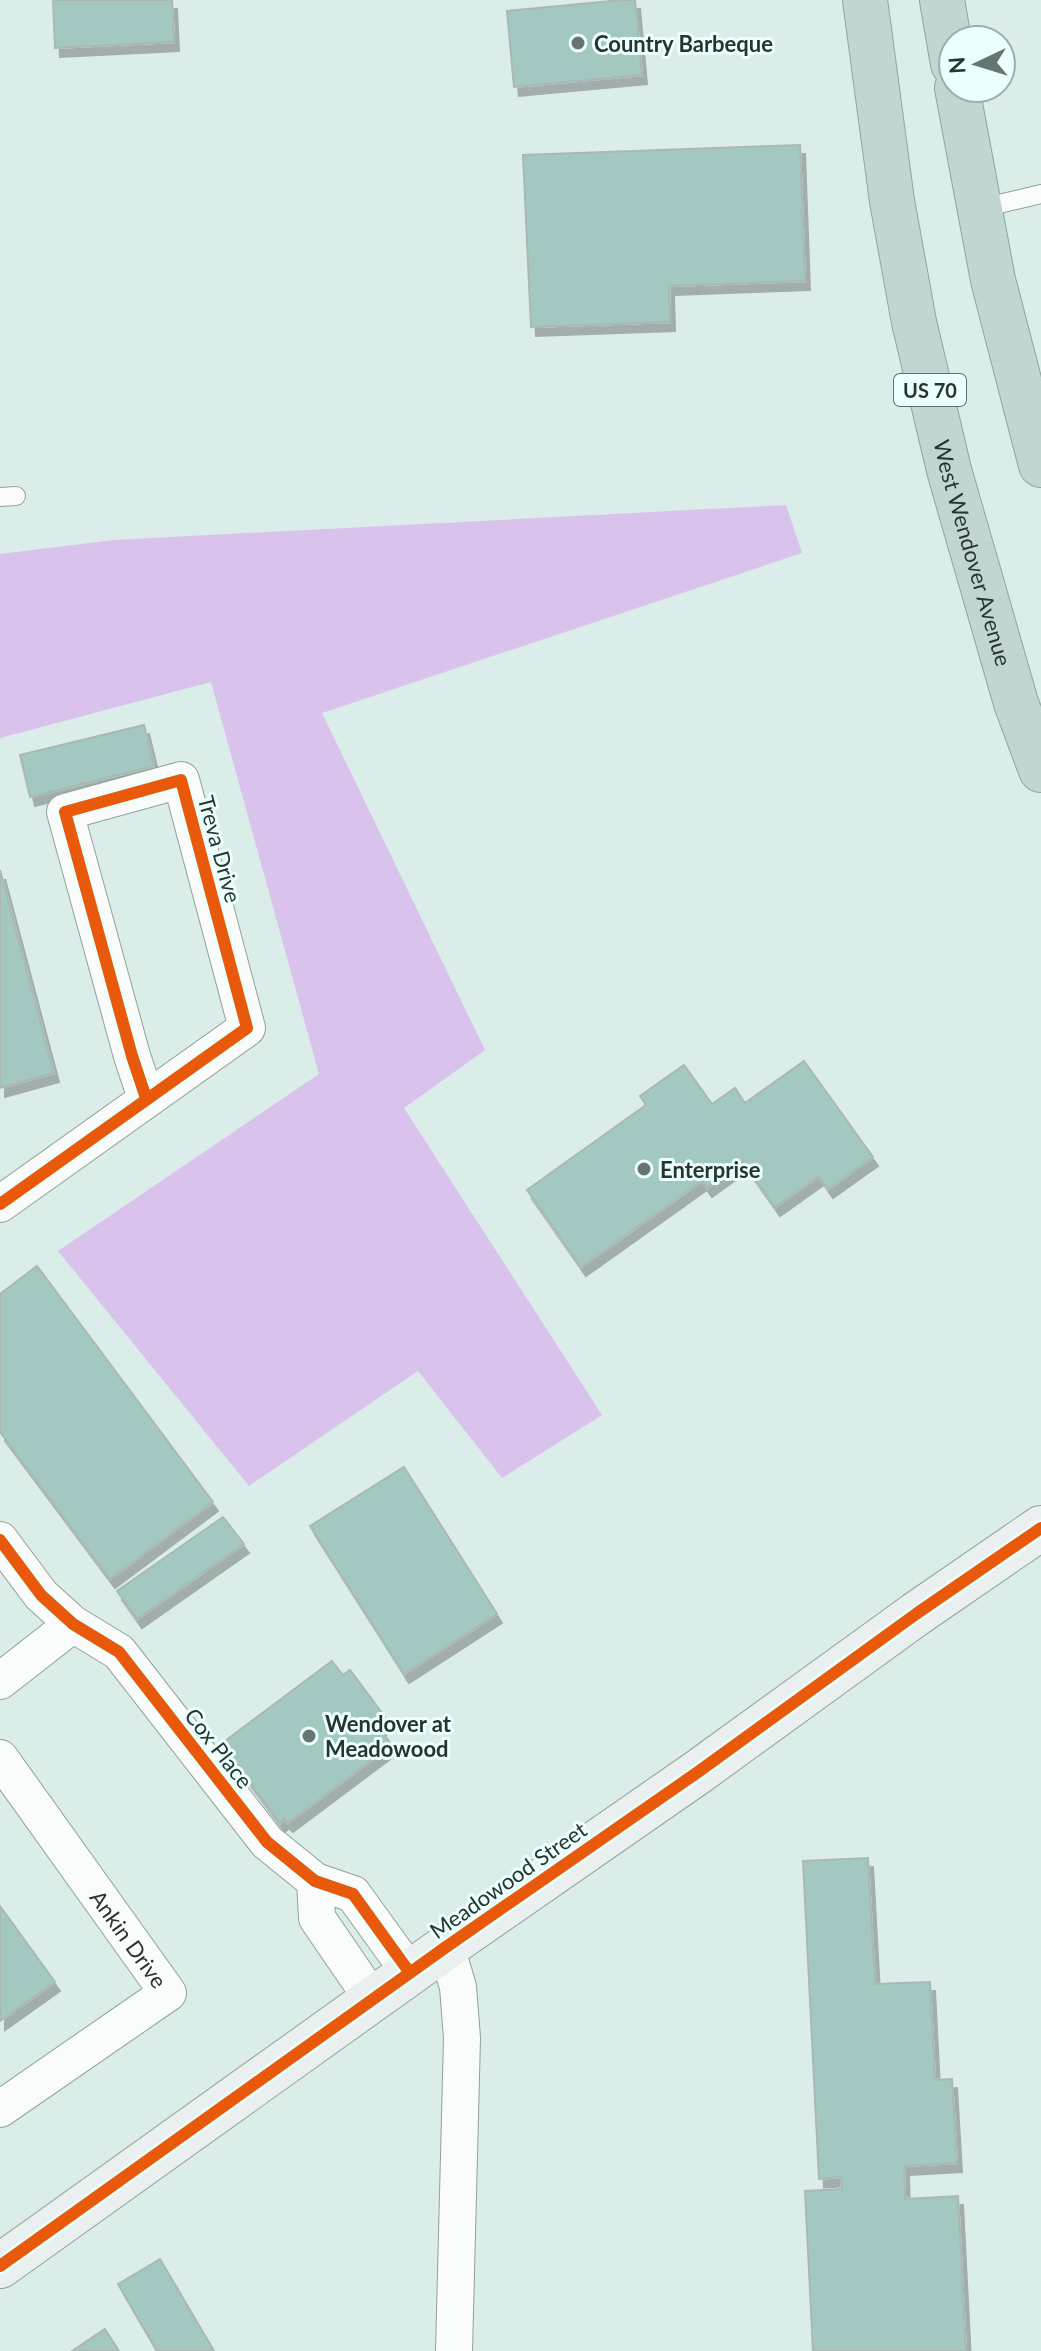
<svg xmlns="http://www.w3.org/2000/svg" width="1041" height="2351" font-family="Lato,sans-serif">
	<style>
		.forest { fill: #d9c2ec }
		.building { fill: #a3c8c2; stroke: #aab8b5; stroke-width: 2; filter: url(#shadow) }
		.lines { fill: none; stroke-linecap: round; stroke-linejoin: round }
		.lane-casing { stroke: #92a09d; stroke-width: 20 }
		.street-casing { stroke: #92a09d; stroke-width: 38 }
		.secondary-casing { stroke: #92a09d; stroke-width: 46 }
		.highway-casing { stroke: #8ba6a2; stroke-width: 46 }
		.lane { stroke: #fafcfc; stroke-width: 18 }
		.street { stroke: #fafcfc; stroke-width: 36 }
		.secondary { stroke: #e9f0ef; stroke-width: 44 }
		.highway { stroke: #c1d5d2; stroke-width: 44 }
		.cycleway-casing { stroke: #ebfffb; stroke-width: 17 }
		.cycleway { stroke: #e8590c; stroke-width: 12 }
		.poi-dot { fill: #667572; stroke: #ebfffb; stroke-width: 3 }
		.labels { text-anchor: middle; dominant-baseline: central; stroke-width: 6; stroke-linejoin: round; paint-order: stroke }
		.shield { fill: #ebfffb; stroke: #62716e; stroke-width: 2 }
		.shield-label { font-size: 20px; font-weight: bold; fill: #273432 }
		.poi-label { font-size: 22px; font-weight: bold; fill: #273432; stroke: #ebfffb; text-anchor: start }
		.street-label { font-size: 22px; fill: #273432; stroke: #ebfffb }
	</style>
	<defs>
		<filter id="shadow"><feDropShadow dx="5" dy="9" stdDeviation="0" flood-color="#0004"/></filter>
	</defs>
	<rect width="100%" height="100%" fill="#dbede9"/>
	<path class="forest" d="M 786,505 L 802,553 L 322,713 L 485,1050 L 404,1108 L 602,1415 L 502,1478 L 418,1371 L 249,1486 L 58,1251 L 319,1074 L 211,682 L 0,738 L 0,554 L 114,540 Z"/>
	<path class="building" d="M 53,0 L 172,0 L 174,42 L 55,48 Z
		M 622,0 L 635,0 L 642,75 L 514,87 L 507,11 Z
		M 800,145 L 805,281 L 669,286 L 670,322 L 531,327 L 523,155 Z
		M 144,725 L 154,766 L 30,797 L 20,755 Z
		M 0,870 L 54,1073 L 0,1088 Z
		M 804,1061 L 873,1157 L 828,1189 L 819,1176 L 775,1207 L 743,1162 L 707,1188 L 702,1181 L 581,1267 L 527,1190 L 646,1105 L 640,1096 L 684,1065 L 712,1104 L 735,1088 L 745,1103 Z
		M 37,1266 L 213,1502 L 110,1579 L 0,1432 L 0,1294 Z
		M 404,1467 L 497,1614 L 404,1674 L 310,1526 Z
		M 223,1517 L 244,1544 L 137,1619 L 117,1591 Z
		M 332,1661 L 343,1675 L 350,1670 L 388,1721 L 379,1728 L 392,1745 L 288,1823 L 284,1819 L 280,1823 L 221,1744 Z
		M 868,1858 L 875,1984 L 930,1982 L 935,2080 L 952,2079 L 957,2163 L 904,2166 L 905,2199 L 958,2196 L 966,2351 L 813,2351 L 805,2191 L 842,2189 L 841,2177 L 819,2179 L 803,1861 Z
		M 0,1906 L 55,1982 L 0,2021 Z
		M 160,2259 L 214,2351 L 157,2351 L 118,2284 Z
		M 105,2329 L 119,2351 L 72,2351 Z"/>
	<g class="lines">
		<defs>
			<path id="lane" d="M 978,209 L 1041,194
				M 0,497 L 16,496"/>
			<g id="street">
				<path d="M 0,1204 L 247,1028 L 181,780 L 65,812 L 132,1056 L 146,1098"/>
				<path d="M 0,1540 L 41,1595 L 73,1624 L 119,1652 L 267,1842 L 315,1881 L 353,1894 L 410,1973"/>
				<path d="M 0,1681 L 73,1624"/>
				<path id="s1" d="M 0,1758 L 168,1993 L 0,2109"/>
				<path d="M 315,1881 L 317,1918 L 373,2000"/>
				<path d="M 446,1947 L 458,1987 L 462,2038 L 454,2351"/>
			</g>
			<path id="secondary" d="M 0,2266 L 446,1947 L 698,1772 L 916,1614 L 1041,1528"/>
			<g id="highway">
				<path id="s2" d="M 865,0 L 892,201 L 914,322 L 949,470 L 1016,703 L 1041,770"/>
				<path d="M 942,0 L 953,64"/>
				<path d="M 957,88 L 993,280 L 1041,465"/>
			</g>
		</defs>
		<use href="#lane" class="lane-casing"/>
		<use href="#street" class="street-casing"/>
		<use href="#secondary" class="secondary-casing"/>
		<use href="#highway" class="highway-casing"/>
		<use href="#lane" class="lane"/>
		<use href="#street" class="street"/>
		<use href="#secondary" class="secondary"/>
		<use href="#highway" class="highway"/>
		<defs>
			<path id="cycleway" d="M 0,1204 L 247,1028 L 181,780 L 65,812 L 132,1056 L 146,1098
				M 0,1540 L 41,1595 L 73,1624 L 119,1652 L 267,1842 L 315,1881 L 353,1894 L 410,1973
				M 0,2266 L 446,1947 L 698,1772 L 916,1614 L 1041,1528"/>
		</defs>
		<use href="#cycleway" class="cycleway-casing"/>
		<use href="#cycleway" class="cycleway"/>
	</g>
	<g class="poi-dot">
		<circle cx="578" cy="43" r="8"/>
		<circle cx="644" cy="1169" r="8"/>
		<circle cx="309" cy="1736" r="8"/>
	</g>
	<g class="labels">
		<rect class="shield" x="894" y="374" width="72" height="32" rx="6"/>
		<g class="shield-label">
			<text x="930" y="390">US 70</text>
		</g>
		<g class="poi-label">
			<text x="594" y="43">Country Barbeque</text>
			<text x="660" y="1169">Enterprise</text>
			<text x="325" y="1723">Wendover at<tspan x="325" dy="25">Meadowood</tspan></text>
		</g>
		<g class="street-label">
			<text stroke="none"><textPath href="#s2" startOffset="564">West Wendover Avenue</textPath></text>
			<text transform="translate(220 849) rotate(75)">Treva Drive</text>
			<text transform="translate(219 1748) rotate(52)">Cox Place</text>
			<text transform="translate(508 1880) rotate(-35)">Meadowood Street</text>
			<text stroke="none"><textPath href="#s1" startOffset="222">Ankin Drive</textPath></text>
		</g>
	</g>
	<g transform="translate(977 64) rotate(266)"><circle r="38" fill="#ebfffb" stroke="#9daeab" stroke-width="2"/>
	<path d="M0-6L14 30L0 20L-14 30Z" fill="#667572"/>
	<text y="-12" font-size="22" font-weight="bold" text-anchor="middle" fill="#273432">N</text>
	</g>
</svg>
